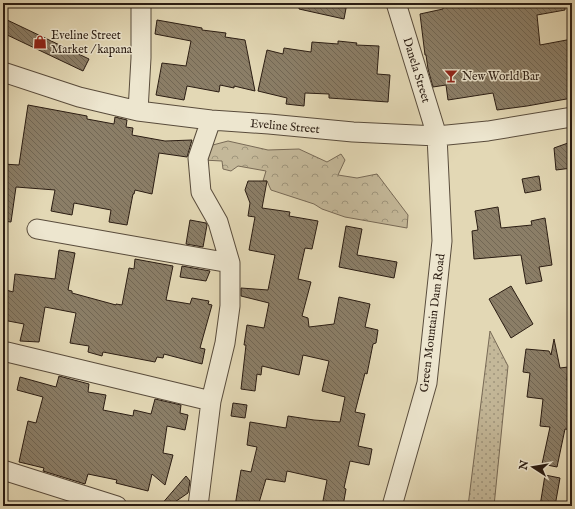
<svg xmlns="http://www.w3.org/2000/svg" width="575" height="509" font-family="'IM FELL English',serif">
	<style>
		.grass { fill: url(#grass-dots); stroke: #786a56 }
		.forest { fill: url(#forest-crowns); stroke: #786a56 }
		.building { fill: url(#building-back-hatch); stroke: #2b1d13 }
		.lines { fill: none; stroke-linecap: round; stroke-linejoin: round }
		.minor-casing { stroke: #594c3c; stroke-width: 21 }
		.minor { stroke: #ede6cf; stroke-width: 19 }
		.labels { text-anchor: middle; stroke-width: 3; stroke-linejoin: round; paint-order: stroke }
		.poi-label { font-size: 12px; fill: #2b1d13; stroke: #ede6cf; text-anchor: start }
		.street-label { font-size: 12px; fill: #2b1d13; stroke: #ede6cf }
	</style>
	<defs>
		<pattern id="grass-dots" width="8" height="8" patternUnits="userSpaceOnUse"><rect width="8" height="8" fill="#c4b899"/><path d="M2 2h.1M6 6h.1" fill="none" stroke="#9f957c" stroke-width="1.8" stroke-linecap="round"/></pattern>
		<pattern id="forest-crowns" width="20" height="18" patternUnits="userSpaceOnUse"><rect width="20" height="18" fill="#c4b899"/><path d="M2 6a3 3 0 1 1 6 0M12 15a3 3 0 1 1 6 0" fill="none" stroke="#9f957c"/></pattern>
		<pattern id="building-back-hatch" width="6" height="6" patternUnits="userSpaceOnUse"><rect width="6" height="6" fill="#8b7e67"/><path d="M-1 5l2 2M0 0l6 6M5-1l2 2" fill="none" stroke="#726754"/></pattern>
	</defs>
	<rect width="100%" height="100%" fill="#e3d8b5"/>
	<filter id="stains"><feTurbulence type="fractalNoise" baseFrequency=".005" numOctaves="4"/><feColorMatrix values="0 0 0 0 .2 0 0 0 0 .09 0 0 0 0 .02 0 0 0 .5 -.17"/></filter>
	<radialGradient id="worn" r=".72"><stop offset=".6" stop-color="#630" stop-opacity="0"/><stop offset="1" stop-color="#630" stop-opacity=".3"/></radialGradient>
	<!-- grass -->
	<path class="grass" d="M490,331L508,366L494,506H468Z"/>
	<!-- forest -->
	<path class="forest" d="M228,141L268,150L299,149L327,162L341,154L345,160L338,175L357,178L377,174L408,215L407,228L345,217L322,209L314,204L271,190L267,181H263L266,171L238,166L231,171L223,169L222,161L203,160L209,146Z"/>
	<!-- building -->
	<path class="building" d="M299,3H347L344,19L299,9Z
		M443,3H565V10L537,15L540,45L572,39V98L527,106L497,110L493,93L448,100L446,85L433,87L428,69L426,55H425L420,14L443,9Z
		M3,18L89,59L83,71L3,33Z
		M157,20L202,28V30L226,33L225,37L245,40L255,91L234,86V88L220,85L219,92L187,86L184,100L156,95L162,63L186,66L191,41L155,34Z
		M338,41L357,43L356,45L379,46L377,74L390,75L388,102L329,98V94L305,93L304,106L286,104L287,98L258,91L267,50L283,54L284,48L311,52L312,42L338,44Z
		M28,105L87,116V119L114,124L115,117L127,120L126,127L133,128L132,135L165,141L192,140L187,157L159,153L152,194L135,190L134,194H133L127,225L109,222L111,210L74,203L72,215L51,211L55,190L16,187L11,222L3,221V164L19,165Z
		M568,143L572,168L556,170L554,148Z
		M539,176L541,190L525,193L522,179Z
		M248,181H267L262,208L290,212L289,216L318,221L312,249L305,248L298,279L311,282L302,316L308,318L309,327L334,324L339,297L370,304L365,327L378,330L376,343L373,344L367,374L365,373L355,412L365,414L358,446L372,449L369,465L350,461L344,488L346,489L343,506H322L327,480L287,471L285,482L266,479L258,506H235L241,470L251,472L257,447L247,445L250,422L286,428L288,416L314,420L340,422L345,397L322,391L329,361L303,355L299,375L262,366L261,375L257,374L255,391L241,389L246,345H244L247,325L264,328L269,303L241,296V288L268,290L275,255L249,250L255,217L248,216L250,203L245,190Z
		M498,207L501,228L532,225L531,221L545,218L552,265L539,267L542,281L526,284L521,255L474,259L472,231L478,230L475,211Z
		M190,220L206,223L207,225L203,247L186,244Z
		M346,226L362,229L357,255L397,262L394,278L339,267Z
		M59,250L75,253L68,290L72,291V293L116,305V304L122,305L129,268L134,269L135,259L173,266L166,300L190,304L192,298L209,301L208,304L212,305L200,348L205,349L202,364L164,354L163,358L157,357L155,362L103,352L102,356L88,352L89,346L70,343L76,313L45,307L39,342L20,341L24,324L3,320V289L13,292L15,274L55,279Z
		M182,266L210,271L206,281L180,277Z
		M511,286L533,324L511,338L489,299Z
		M554,339L560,368L568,367L567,380H572L569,405H572V430L565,429L557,467L542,464L550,427L540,426L543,399L527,397L530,373L523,372L526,349L549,351L551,355Z
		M59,376L89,384L88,392L106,395L103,410L133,416L134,410L151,414L155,399L181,405L180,413L188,415L185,430L167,426L163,453L173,455L165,485L152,474L148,491L116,483L117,480L88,474L85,484L43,471L44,468L19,462L28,421L36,423L43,397L17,390L20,377L56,387Z
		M233,403L247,405L245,418L231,416Z
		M545,475L560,478L555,506H540Z
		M186,476L190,481L188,493L169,506H160Z"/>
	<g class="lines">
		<!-- minor casing -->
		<g class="minor-casing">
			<path id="minor" d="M3,72L79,97L138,111L211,120L269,124L353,132L437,136L488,131L572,117
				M138,111L141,58V3
				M37,229L230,263
				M7,352L211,401
				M3,470L117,506
				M198,506L211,401L225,343L230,306V263L218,222L201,192L198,158L211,120
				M392,506L427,383L442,241L437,136L396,3"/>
		</g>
		<!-- minor -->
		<use href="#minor" class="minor"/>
	</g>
	<!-- icons -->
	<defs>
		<g id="shop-bare" transform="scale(1.08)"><path d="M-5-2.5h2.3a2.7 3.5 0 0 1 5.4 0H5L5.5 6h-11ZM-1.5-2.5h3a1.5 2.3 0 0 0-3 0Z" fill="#8f2418" stroke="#ede6cf" stroke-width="2.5" paint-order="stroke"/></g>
		<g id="bar-bare" transform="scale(1.08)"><path d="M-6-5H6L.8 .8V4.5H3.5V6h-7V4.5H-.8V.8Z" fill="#8f2418" stroke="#ede6cf" stroke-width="2.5" paint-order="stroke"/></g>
	</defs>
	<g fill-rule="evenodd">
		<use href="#shop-bare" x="40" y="42"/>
		<use href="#bar-bare" x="451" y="76"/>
	</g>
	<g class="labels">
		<!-- poi labels -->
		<g class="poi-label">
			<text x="51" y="39">Eveline Street<tspan x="51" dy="14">Market / kapana</tspan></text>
			<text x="462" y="80">New World Bar</text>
		</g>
		<!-- street labels -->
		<g class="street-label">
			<text transform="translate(417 70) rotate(73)" y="4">Danela Street</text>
			<text transform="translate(285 126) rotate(5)" y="4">Eveline Street</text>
			<text transform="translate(432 323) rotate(-83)" y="4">Green Mountain Dam Road</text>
		</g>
	</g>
	<!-- margin -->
	<rect width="575" height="509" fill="none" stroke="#e3d8b5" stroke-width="16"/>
	<rect x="4" y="4" width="567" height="501" fill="none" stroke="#2b1d13" stroke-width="2"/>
	<rect x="8" y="8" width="559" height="493" fill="none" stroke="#2b1d13"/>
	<!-- north arrow -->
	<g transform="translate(533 467) rotate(282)" stroke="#ede6cf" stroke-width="3" paint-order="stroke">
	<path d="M0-3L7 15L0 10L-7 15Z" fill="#2b1d13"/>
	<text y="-6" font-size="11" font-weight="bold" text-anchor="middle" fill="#2b1d13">N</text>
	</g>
	<rect width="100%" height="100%" filter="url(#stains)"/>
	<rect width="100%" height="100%" fill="url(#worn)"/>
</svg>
